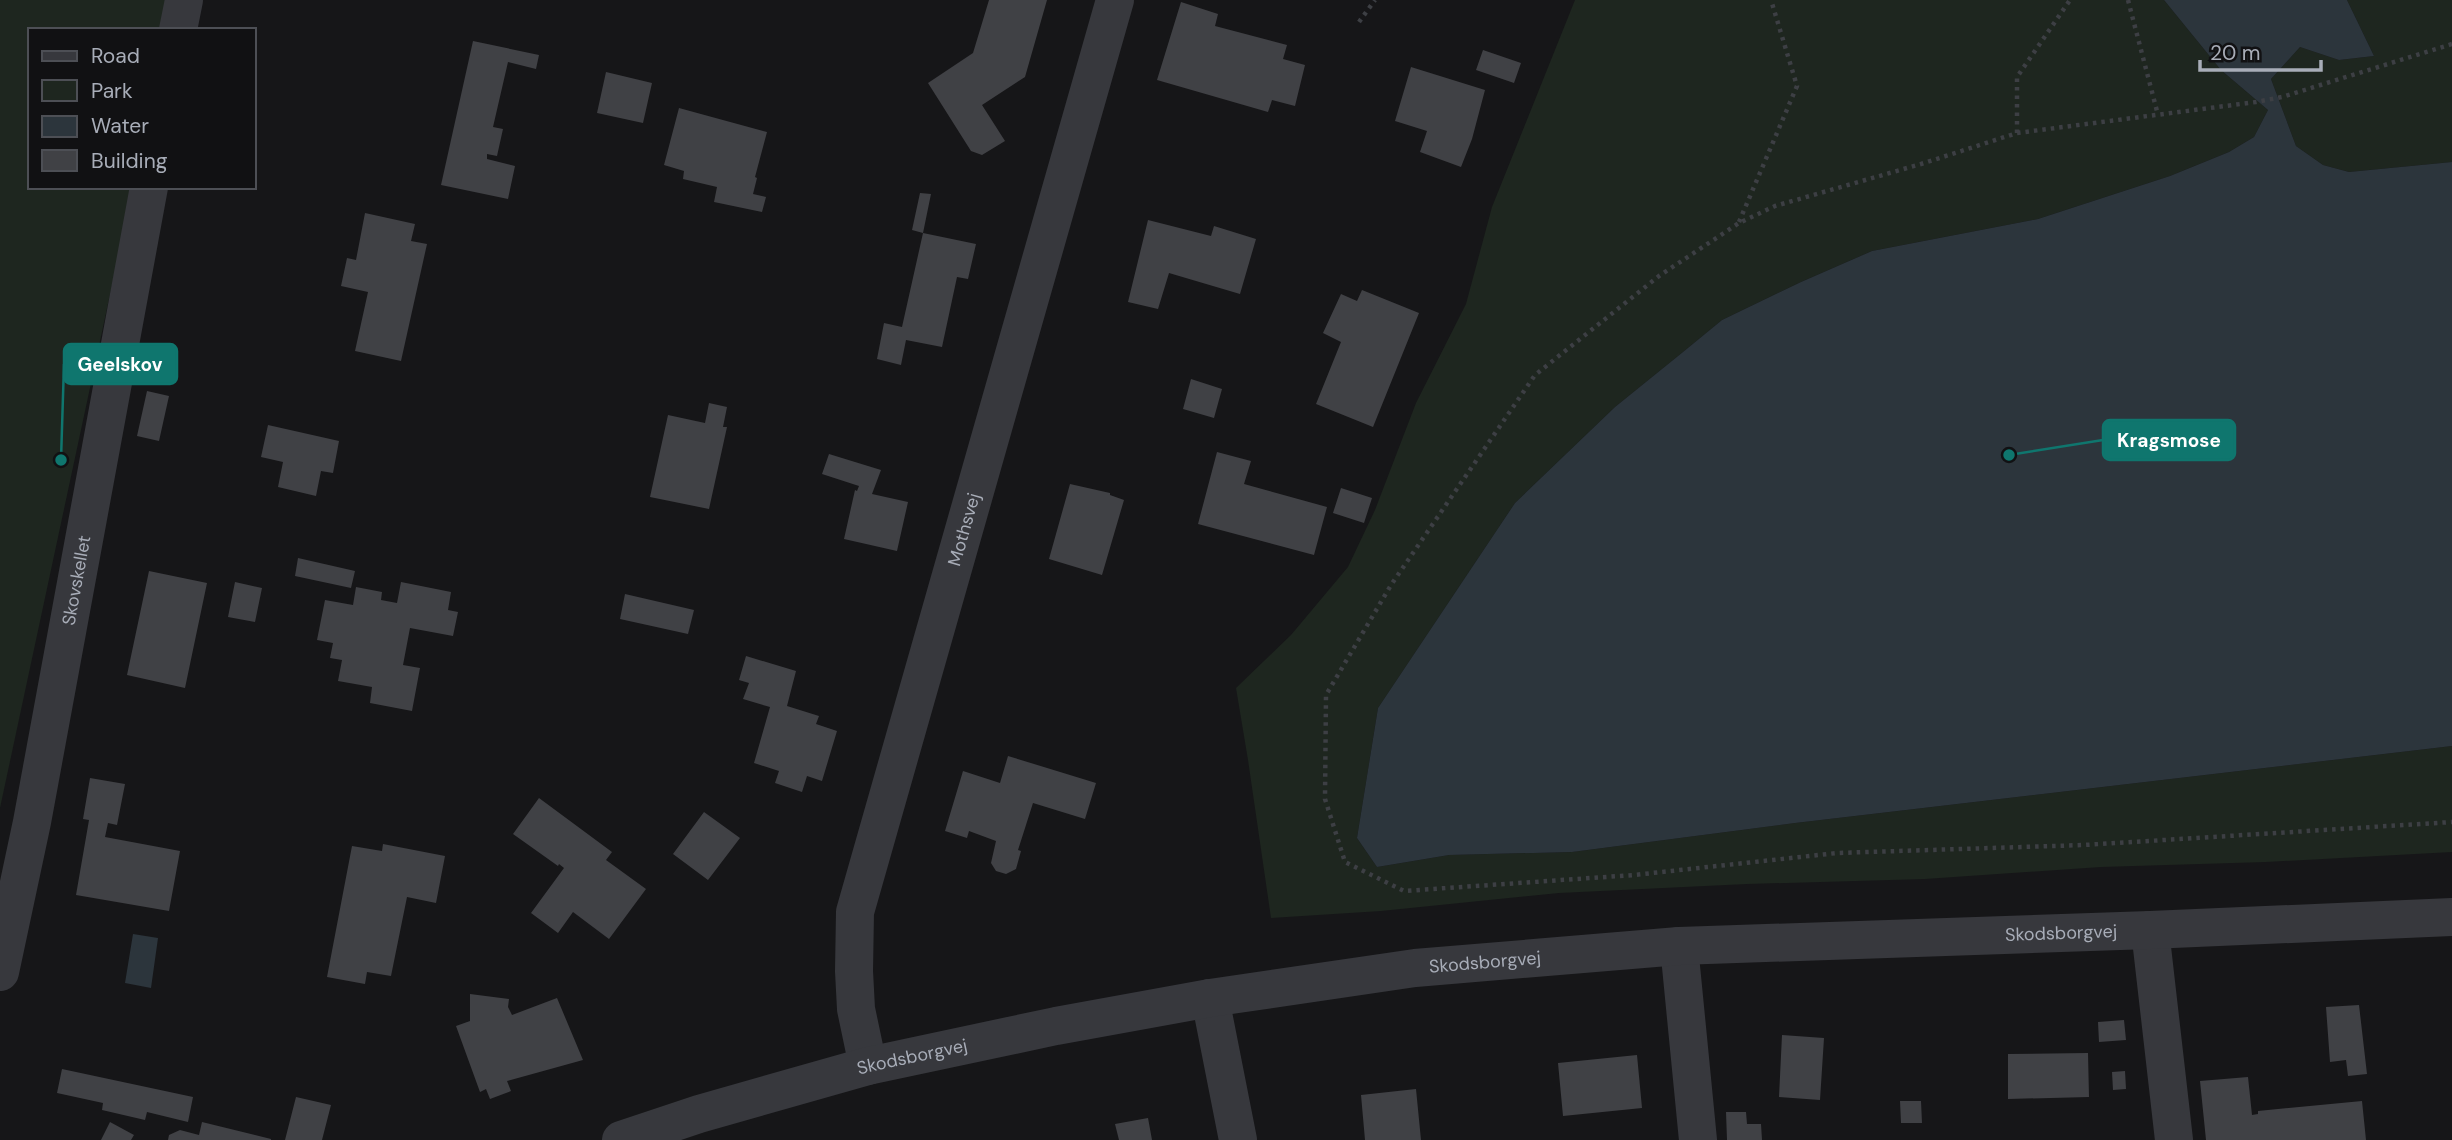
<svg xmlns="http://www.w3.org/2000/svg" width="2452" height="1140" font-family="'DM Sans',sans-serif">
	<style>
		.green { fill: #1e261f }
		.water { fill: #2c353c }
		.building { fill: #404145 }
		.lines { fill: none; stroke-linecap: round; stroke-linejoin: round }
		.path { stroke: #3d3f44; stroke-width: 4.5; stroke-dasharray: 3.5 5; stroke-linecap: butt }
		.minor { stroke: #37383d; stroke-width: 38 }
		.labels { text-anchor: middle; stroke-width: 7; stroke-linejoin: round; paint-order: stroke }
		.street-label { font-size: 18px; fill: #a8adb8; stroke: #111113 }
		.leader { fill: none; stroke: #0f766e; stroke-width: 2.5 }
		.callout-dot { fill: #0f766e; stroke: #111113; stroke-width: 2.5 }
		.callout { fill: #0f766e; stroke: #0f766e; stroke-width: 2.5 }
		.callout-label { font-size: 19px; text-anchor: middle; font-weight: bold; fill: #fff }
	</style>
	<rect width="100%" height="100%" fill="#161618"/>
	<!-- green -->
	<path class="green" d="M0,0H173L167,30H30V187H133L0,808Z
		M1575,0H2164L2221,70L2268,110L2254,137L2229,152L2170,176L2038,219L1872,251L1801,282L1722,320L1683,352L1615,407L1515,503L1378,708L1357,838L1377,867L1449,855L1572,852L1795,823L2452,746V852L2266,862L2101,867L1925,879L1747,884L1559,893L1381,911L1271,918L1248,760L1236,688L1291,635L1348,567L1375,510L1416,403L1466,304L1492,207Z
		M2347,0H2452V162L2349,172L2323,165L2296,146L2271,79L2300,47L2339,60L2374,56Z"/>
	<!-- water -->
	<path class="water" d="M2164,0H2347L2374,56L2339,60L2300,47L2271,79L2296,146L2323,165L2349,172L2452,162V746L1795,823L1572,852L1449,855L1377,867L1357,838L1378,708L1515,503L1615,407L1683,352L1722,320L1801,282L1872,251L2038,219L2170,176L2229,152L2254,137L2268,110L2221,70Z
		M133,934L158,938L151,988L125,983Z"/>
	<!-- building -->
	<path class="building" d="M989,0H1047L1025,77L982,105L1005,141L982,155L971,151L928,83L973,53Z
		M1181,2L1218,14L1215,26L1287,45L1283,59L1305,65L1295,106L1272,100L1268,112L1157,80Z
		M473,41L539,55L536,69L508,62L493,127L503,129L497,156L487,154V159L515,166L508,199L441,185Z
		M1483,50L1521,63L1514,83L1476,70Z
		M1411,67L1485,90L1472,139L1461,167L1420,152L1427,131L1395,121Z
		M606,72L652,83L643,123L597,113Z
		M679,108L767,132L755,177L757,178L753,194L766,197L762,212L714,202L717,187L683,179L684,171L664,165Z
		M920,193L931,194L923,233L976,244L968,279L957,277L942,347L906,340L901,365L877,359L884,323L902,327L923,233L912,230Z
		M365,213L415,224L411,241L427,244L401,361L355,351L368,292L341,286L347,258L356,260Z
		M1148,220L1211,236L1214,226L1256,239L1240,294L1169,273L1158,309L1128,302Z
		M1362,290L1419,313L1373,427L1316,404L1341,342L1323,333L1341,294L1357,301Z
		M1191,379L1222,389L1214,418L1183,409Z
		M147,391L169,396L159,441L137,436Z
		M709,403L727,407L723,427H727L709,509L650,497L668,415L705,423Z
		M268,425L339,441L333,473L321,471L316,496L278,487L283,462L261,457Z
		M1217,452L1251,461L1244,484L1327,507L1314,555L1198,524Z
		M829,454L881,470L872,494L908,502L897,551L844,539L855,490L857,491L859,486L822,474Z
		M1070,484L1110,493V495L1124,500L1102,575L1049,559Z
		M1341,488L1372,498L1364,523L1333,513Z
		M298,558L355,571L351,588L295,576Z
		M149,571L207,583L185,688L127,675Z
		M235,582L262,588L255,622L228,617Z
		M401,582L451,592L448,610L458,612L453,636L410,628L403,665L420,668L412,711L370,703L372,687L338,681L342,660L330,658L333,643L317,640L325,600L353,605L356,587L382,592L381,600L397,603Z
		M625,594L694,610L688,634L620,619Z
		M746,656L796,671L787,706L819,716L816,724L837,731L822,781L807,776L802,792L775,783L779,771L754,763L770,707L743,699L749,683L739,680Z
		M1008,756L1096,783L1085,819L1033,803L1018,850L1021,851L1016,869L1006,874L996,871L991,863L996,841L969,831L967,838L945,831L963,771L1000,783Z
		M90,778L125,784L117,825L108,823L105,837L180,851L169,911L76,895L89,820L83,819Z
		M539,798L612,852L606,860L646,889L609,939L573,912L558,933L531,913L564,868L559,864L558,866L513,834Z
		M704,812L740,838L708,880L673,854Z
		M383,844L445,856L436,903L407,897L391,976L367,972L365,984L327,977L352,846L382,851Z
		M470,994L509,999L508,1007L512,1015L557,998L583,1060L507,1081L511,1091L490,1099L486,1089L480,1092L456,1026L470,1021Z
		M2359,1005L2367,1074L2348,1076L2346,1060L2330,1062L2326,1007Z
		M2124,1020L2126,1040L2099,1042L2098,1022Z
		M1782,1035L1824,1038L1820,1100L1779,1097Z
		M2088,1053L2089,1097L2008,1099V1054Z
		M1637,1055L1642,1108L1563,1116L1558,1063Z
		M62,1069L193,1097L188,1122L147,1112L145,1120L102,1110L103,1103L57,1093Z
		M2125,1071L2126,1089L2113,1090L2112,1072Z
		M2248,1077L2252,1115L2258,1114V1111L2362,1101L2366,1140H2206L2200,1081Z
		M1416,1089L1421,1140H1365L1361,1095Z
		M296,1097L331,1105L322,1140H285Z
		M1900,1101H1921L1922,1123H1901Z
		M1726,1112H1746L1747,1124H1761L1762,1140H1727Z
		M1148,1118L1152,1140H1119L1115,1124Z
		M110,1122L134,1135L131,1140H101Z
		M202,1122L271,1139V1140H168L169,1135L180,1130L199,1135Z"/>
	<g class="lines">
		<!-- path -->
		<path class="path" d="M2128,0L2158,115
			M1359,22L1375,0
			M2452,44L2282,97L2256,102L2017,133L1921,164L1775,206L1739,223L1659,276L1535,375L1391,585L1326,695L1325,799L1345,862L1404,891L1634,875L1837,853L2084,845L2452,822
			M2017,133V77L2070,0
			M1739,222L1797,86L1771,0"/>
		<!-- minor -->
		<g class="minor">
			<path d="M178,30L184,0"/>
			<path d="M2150,930L2174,1140"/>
			<path d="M1679,946L1698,1140"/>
			<path id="s1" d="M0,972L32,822L149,187"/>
			<path d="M1210,998L1238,1140"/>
			<path id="s2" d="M868,1066L856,1009L854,971L855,912L1115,0"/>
			<path id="s3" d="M621,1140L699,1114L868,1066L1056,1026L1210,998L1415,968L1679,946L2150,930L2452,917"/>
		</g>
	</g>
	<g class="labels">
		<!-- street labels -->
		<g class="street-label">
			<text dy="6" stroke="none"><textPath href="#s2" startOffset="553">Mothsvej</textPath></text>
			<text dy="6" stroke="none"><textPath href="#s1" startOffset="399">Skovskellet</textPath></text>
			<text dy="6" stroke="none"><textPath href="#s3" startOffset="1461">Skodsborgvej</textPath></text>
			<text dy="6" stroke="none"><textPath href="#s3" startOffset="884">Skodsborgvej</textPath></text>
			<text dy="6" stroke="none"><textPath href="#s3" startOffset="303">Skodsborgvej</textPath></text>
		</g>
	</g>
	<!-- callouts -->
	<path class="leader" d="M61 460L64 364M2009 455L2103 440"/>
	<g class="callout-dot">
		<circle cx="61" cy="460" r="7"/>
		<circle cx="2009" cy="455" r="7"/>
	</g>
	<g class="callout">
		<rect x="64" y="344" width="113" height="40" rx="7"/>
		<rect x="2103" y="420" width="132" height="40" rx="7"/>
	</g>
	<g class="callout-label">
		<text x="120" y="371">Geelskov</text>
		<text x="2169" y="447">Kragsmose</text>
	</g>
	<!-- legend -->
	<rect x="28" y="28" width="228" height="161" fill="#111113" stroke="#4d4f55" stroke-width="2"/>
	<rect x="42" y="51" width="35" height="10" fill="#37383d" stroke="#4d4f55" stroke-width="2"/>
	<text x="91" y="63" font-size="21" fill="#a8adb8">Road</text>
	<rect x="42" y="80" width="35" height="21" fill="#1e261f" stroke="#4d4f55" stroke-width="2"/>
	<text x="91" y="98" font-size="21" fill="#a8adb8">Park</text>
	<rect x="42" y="116" width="35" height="21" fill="#2c353c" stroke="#4d4f55" stroke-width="2"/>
	<text x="91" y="133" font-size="21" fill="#a8adb8">Water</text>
	<rect x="42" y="150" width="35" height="21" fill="#404145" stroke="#4d4f55" stroke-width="2"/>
	<text x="91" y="168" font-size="21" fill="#a8adb8">Building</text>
	<!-- scale -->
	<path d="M2200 60v10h121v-10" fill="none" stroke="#a8adb8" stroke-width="3.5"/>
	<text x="2210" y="60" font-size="21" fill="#a8adb8" stroke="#111113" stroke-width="5" paint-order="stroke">20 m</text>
</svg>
